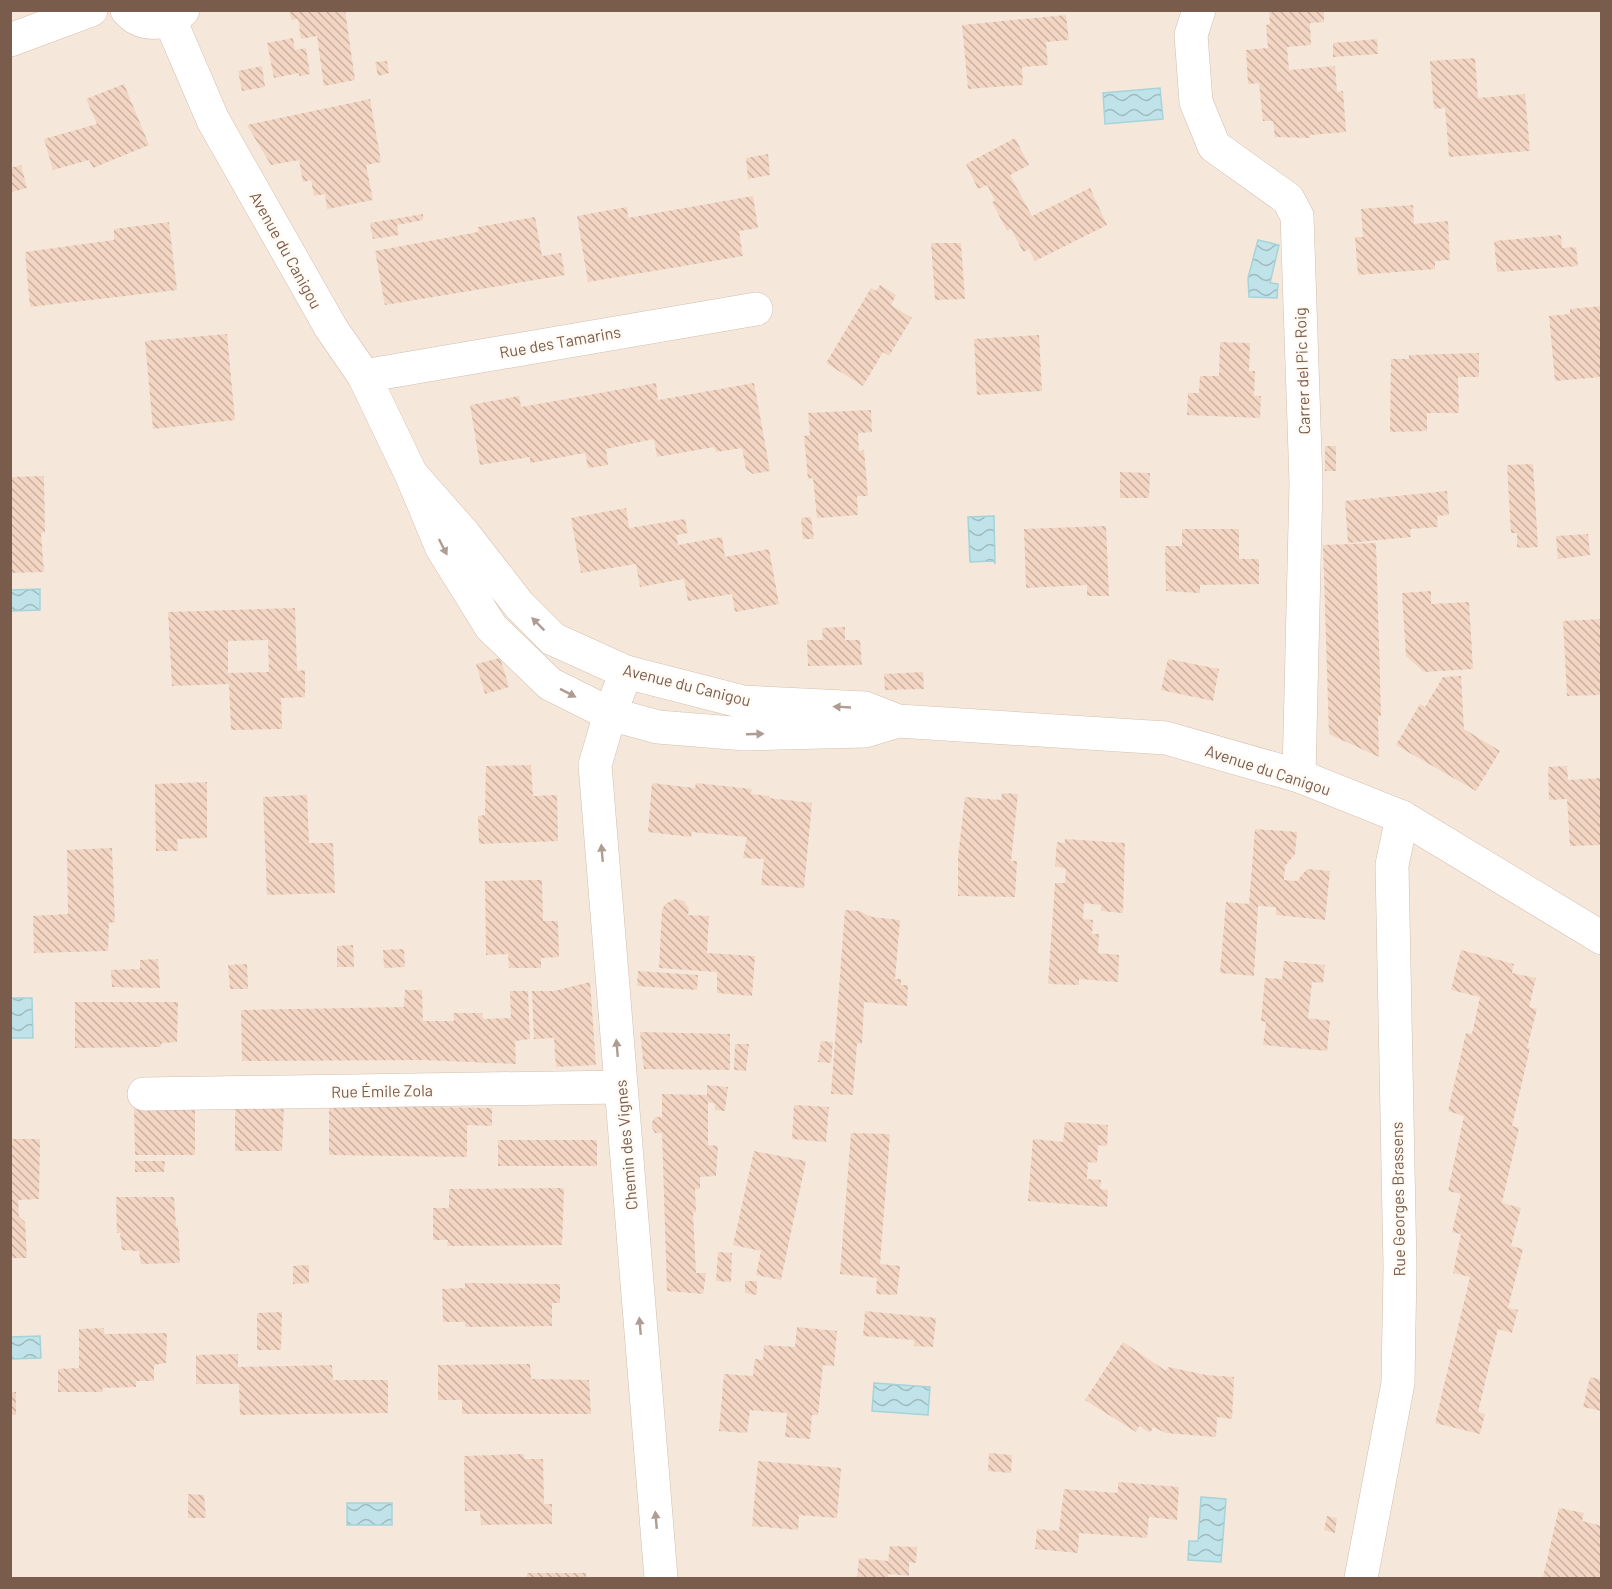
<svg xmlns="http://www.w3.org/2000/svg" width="1612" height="1589" font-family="Barlow,sans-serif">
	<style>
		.residential { fill: #f5e8da }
		.water { fill: url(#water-waves); stroke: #a5d3da; stroke-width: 1.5 }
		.building { fill: url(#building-back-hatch); fill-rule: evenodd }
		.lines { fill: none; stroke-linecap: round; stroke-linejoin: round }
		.street-casing { stroke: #d1beb0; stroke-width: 34 }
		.secondary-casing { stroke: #d6c0b0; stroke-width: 34 }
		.street { stroke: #fff; stroke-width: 33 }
		.secondary { stroke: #fff; stroke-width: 33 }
		.oneway { fill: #af9d94 }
		.labels { text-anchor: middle; stroke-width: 4.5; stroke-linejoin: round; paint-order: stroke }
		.street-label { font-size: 16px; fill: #7a5c4d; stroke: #fffaf3 }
	</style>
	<defs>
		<pattern id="water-waves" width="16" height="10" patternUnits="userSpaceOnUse" patternTransform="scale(1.5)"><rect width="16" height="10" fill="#bfe3e8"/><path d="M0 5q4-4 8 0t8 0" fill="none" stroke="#a0bbbe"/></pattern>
		<pattern id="building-back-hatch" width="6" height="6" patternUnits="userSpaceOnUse" patternTransform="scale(1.5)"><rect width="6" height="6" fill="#f3d5c3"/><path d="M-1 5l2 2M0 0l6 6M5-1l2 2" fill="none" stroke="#cab0a1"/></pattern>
	</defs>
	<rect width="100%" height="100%" fill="#fdf6ec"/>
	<!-- residential -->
	<path class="residential" d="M11,11H1601V1578H11Z"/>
	<!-- water -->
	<path class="water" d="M1160,88L1163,119L1105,124L1103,93Z
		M1258,240L1279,245L1270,283L1278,284L1277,298L1249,297L1248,278Z
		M994,516L995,564L994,561L970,562L968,517Z
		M40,589V610L11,611V590Z
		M11,998H32L33,1038H11Z
		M40,1336L41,1358L11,1359V1337Z
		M874,1383L930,1387L928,1415L872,1411Z
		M1201,1497L1226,1499L1221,1562L1188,1560L1189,1541H1198Z
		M347,1503H392V1525H347Z"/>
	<!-- building -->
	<path class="building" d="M289,10H345L355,80L324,86L317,36L301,39L298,19L291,20Z
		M1269,10H1324V22L1310,23L1311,45L1287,47L1289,70L1335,66L1337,92L1343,91L1346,132L1310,135V138L1275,137L1273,121H1263L1259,83L1248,84L1246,50L1268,48L1266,25L1270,24Z
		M1066,15L1069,40L1046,42L1048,65L1022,67L1023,85L968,89L962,25Z
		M293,38L295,50L306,48L310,74L299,76V73L274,78L267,43Z
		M1377,39L1378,54L1333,57V43Z
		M1475,58L1478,98L1525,94L1530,151L1449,157L1445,108L1434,109L1430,61Z
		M387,61L389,73L378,76L375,62Z
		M262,66L265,87L242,91L238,71Z
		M124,84L149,145L93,168L89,160L53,170L44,139L97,124L86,99Z
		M370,99L381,162L366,165L373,200L327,209L325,194L314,196L311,180L303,182L299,160L271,165L247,125Z
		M1015,138L1029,165L1010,175L1032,216L1090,188L1107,225L1035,261L1029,249L1023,252L1011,229L1007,231L992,202L995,201L987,185L978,189L966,164Z
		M768,154L770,175L748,179L746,158Z
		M21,165L27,188L12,192L10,168Z
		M753,196L758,228L739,231L743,256L588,282L577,216L627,207L628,218Z
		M1413,205L1414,224L1448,221L1450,260L1435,261V269L1358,275L1355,237H1363L1361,209Z
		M423,214V220L397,225L399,235L373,239L370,223Z
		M535,217L542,256L561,253L565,275L385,305L375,251L478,232V227Z
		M169,222L177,290L30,307L25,252L114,240V229Z
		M1561,235L1562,248L1576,247L1578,266L1497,272L1494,241Z
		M931,243H961L965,299L935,300Z
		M880,285L896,295L891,305L912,318L889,356L883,352L863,386L826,363L871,288L876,291Z
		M1602,306V377L1555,381L1549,316L1570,314V309Z
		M227,334L235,420L153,429L145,341Z
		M1039,335L1042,391L977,395L974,339Z
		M1220,342L1250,343L1249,371H1255L1254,396H1261L1260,418L1187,415L1188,393H1199L1200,376H1219Z
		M1479,353V377H1458L1459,413H1427V431L1390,432L1391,359H1409V355Z
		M656,383L658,400L754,383L770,471L753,474L746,469L742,448L716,452L714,447L657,457L654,439L606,449L608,465L588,468L585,453L530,463V457L480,465L470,405L519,396L521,407Z
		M871,410L872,432L858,433L859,451L864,450L868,496H857L858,515L817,518L813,478L808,479L804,436L810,435L808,413Z
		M1325,446H1336V471H1325Z
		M1533,464L1538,547L1523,548L1517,547V533H1511L1507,465Z
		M1120,472L1150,473L1149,498H1120Z
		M44,476L45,532L41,533L44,572L10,573V477Z
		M1447,491L1449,515L1437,516L1438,527L1410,529L1411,537L1348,543L1345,501Z
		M626,508L629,528L685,519L688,533L676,535L678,545L722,537L725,557L769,549L779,604L735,612L732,594L688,601L684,579L640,587L636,564L581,573L571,518Z
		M811,517L814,539H803L801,518Z
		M1106,526L1109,596H1087V585L1026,588L1024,529Z
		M1182,529H1239V559H1259V584L1200,585V593L1166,591L1165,546H1182Z
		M1588,534L1590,555L1558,559L1556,536Z
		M1376,543L1381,716H1378L1379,757L1329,734L1323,545Z
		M1431,591V604L1469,602L1473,669L1424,672L1406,656L1402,593Z
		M295,608L297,671L305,670V697L281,698L282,729L231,730L229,684L172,686L168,612ZM268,640L269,672L228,673V641Z
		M1602,619V695L1567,696L1563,621Z
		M845,627V640H860L862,665L808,666L807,640H823L822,628Z
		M500,658L509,687L485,694L476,664Z
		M1168,659L1219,669L1213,701L1161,690Z
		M923,672L924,689L885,690L884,674Z
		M1461,676L1464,729L1500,751L1476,791L1396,745L1420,704L1425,707L1443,677Z
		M531,765L533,796L557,795L558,841L479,844L478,816L485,815L486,766Z
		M1567,766L1568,780L1602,778V845L1570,846L1567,799L1549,800L1548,767Z
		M207,782V838L177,839L178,851H156L155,784Z
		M652,783L695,788L696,783L752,789L751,794L769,796V798L812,803L804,888L761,885L764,859L743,858L747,837L692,832L691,837L648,832Z
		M1002,793L1018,794L1011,861H1017L1015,897L958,896V857L965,797L1001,800Z
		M307,795L309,843H333L335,893L267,895L263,797Z
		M1255,829L1297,832L1295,854L1285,866L1284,880L1297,881L1307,869L1330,871L1325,920L1276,915V907L1258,906L1254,976L1220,973L1226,902L1249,904Z
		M1065,839L1125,843L1123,913L1101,911V905L1084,903L1083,919L1093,920L1092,934H1099L1098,953L1119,955L1118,982L1079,979V985L1048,984L1055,883H1065L1066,869L1055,866L1057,842L1065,843Z
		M112,848L115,922L109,923L108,951L34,953L33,916L68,914L67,850Z
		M542,880L543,921H558L559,957L541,958V968H509L508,954L486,955L485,881Z
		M675,899L684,901L689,909L688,915L709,916L707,953L755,956L752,996L717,993V972L659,968L662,910L665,904Z
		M845,910L859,911L872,917L900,920L895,979H901V985H908L907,1006L864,1002L862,1044L857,1043L853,1095L831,1094Z
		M353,945L354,967H337V946Z
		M404,949L405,967L384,968L383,950Z
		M1461,950L1514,964L1512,973L1536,978L1529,1007L1537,1009L1527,1048H1530L1512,1126L1519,1128L1502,1203L1521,1208L1511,1246L1523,1249L1508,1308L1518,1310L1512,1333L1498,1329L1478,1412L1485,1414L1480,1434L1435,1423L1470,1277L1453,1273L1461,1234L1452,1232L1461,1194L1448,1191L1464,1116L1448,1111L1466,1033L1472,1034L1480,997L1451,990Z
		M158,959L160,988L112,987L111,970L140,969V960Z
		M1284,961L1325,965L1323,983L1312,982L1308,1018L1330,1021L1327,1051L1263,1045L1266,1022L1261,1021L1265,978L1282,979Z
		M247,964L248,989H230L228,965Z
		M638,971L698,975L697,990L637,986Z
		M590,982L596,1065L556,1067L554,1038L534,1039L532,991H554Z
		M405,990H422L423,1021H454L453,1013H482L483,1019L511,1018L510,991H528L530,1039L515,1041L516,1064L424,1060L242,1061L241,1010L404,1007Z
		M75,1002H178L177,1042L162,1043L160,1047L75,1048Z
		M640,1032L730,1034V1070L644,1069Z
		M821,1041L833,1042L831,1063L818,1062Z
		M735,1044H749L746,1071L734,1070Z
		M707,1085L728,1087L725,1111L715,1110V1104L708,1102V1145L718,1146L716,1176L700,1177V1189H695L696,1212H693L696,1273H706L703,1294L667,1291L662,1133H655L652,1128V1122L655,1117H662V1094L707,1095Z
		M794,1105L829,1107L826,1142L792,1139Z
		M134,1106H195V1155H135Z
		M235,1106H284L282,1151H235Z
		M329,1106L492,1108V1126L467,1125V1157L329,1155Z
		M1065,1122L1108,1125L1107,1146L1098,1145L1097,1163L1088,1162L1087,1179L1101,1180L1100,1189L1108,1190L1107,1207L1028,1201L1033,1139L1063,1142Z
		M851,1133L890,1134L880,1264L900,1266L897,1295L876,1294L877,1278L840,1274Z
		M10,1139H40L39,1199L18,1200L19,1217L25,1222L27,1258H10Z
		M498,1140H597V1166H498Z
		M754,1151L806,1161L781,1280L756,1275L761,1251L733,1245Z
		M135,1161H165L164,1172H135Z
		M564,1188L562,1245L447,1246L448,1240H433V1208H449V1189Z
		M116,1197H174L176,1227L178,1226L180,1263L141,1264L139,1251L122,1250L120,1233H117Z
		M718,1252L732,1253L731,1282L716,1281Z
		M309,1265V1283L293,1284V1266Z
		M745,1281H757V1295L745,1293Z
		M465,1283L560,1284V1303H552V1326L465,1327V1322H443L442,1289L465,1288Z
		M865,1311L936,1318L933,1347L914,1346V1340L863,1336Z
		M282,1312L281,1350H257V1313Z
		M797,1327L837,1331L834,1366L823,1365L818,1415H812L810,1439L785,1437L787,1413L750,1410L747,1433L719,1431L724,1374L753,1376L755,1359L763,1360L764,1345L795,1347Z
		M104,1328V1334L167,1333L166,1363L154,1365V1381H136V1387L102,1388L103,1392H58V1369L79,1368V1329Z
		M1123,1342L1166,1371L1168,1367L1206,1375L1234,1377L1232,1419L1217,1417L1216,1437L1166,1433L1153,1427L1150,1433L1139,1426L1136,1432L1085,1400Z
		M238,1354V1367L332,1365L333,1380H388V1413L240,1415L239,1384H196V1355Z
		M530,1364L531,1379L589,1380L591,1414H462V1400H438V1365Z
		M1590,1377L1602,1380V1411L1583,1407Z
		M10,1392H16V1415H10Z
		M989,1453L1012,1455L1011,1473L988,1471Z
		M524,1454V1459H543L544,1504H552V1524L481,1525L480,1511H465L464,1456Z
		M758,1461L841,1468L837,1518L799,1515L798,1530L752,1526Z
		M1118,1482L1179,1487L1177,1520L1149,1517L1147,1538L1079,1533L1078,1553L1035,1549L1037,1529L1059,1531L1064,1489L1118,1493Z
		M188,1494L204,1495L206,1518H188Z
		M1559,1508L1584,1513L1582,1521L1602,1526V1578L1543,1577Z
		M1327,1516L1337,1518L1335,1533L1324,1530Z
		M890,1546L917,1547L916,1563L909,1562V1576L888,1574V1578H857L859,1558L888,1561Z
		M527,1573H586V1578H527Z"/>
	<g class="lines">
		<!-- street casing -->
		<g class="street-casing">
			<path id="street" d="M1199,10L1191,35L1196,102L1214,146L1288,199L1297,216L1306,483L1299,776
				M364,376L756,309
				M626,672L610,714L595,765L661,1578
				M144,1094L620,1087
				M1361,1578L1398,1383L1400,1267L1392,865L1402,817"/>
		</g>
		<!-- secondary casing -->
		<g class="secondary-casing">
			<path id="secondary" d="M127,10C142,28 168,25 183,10
				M170,20L213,120L331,328L364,376L411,474L442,548L491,627L550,684L610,714L658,727L745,734L865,731L898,721
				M10,40L91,10
				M411,474L464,534L519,605L553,639L626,672L743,702L865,708L898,721L1166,738L1299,776L1402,817L1602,938"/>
		</g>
		<!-- street -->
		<use href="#street" class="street"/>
		<!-- secondary -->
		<use href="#secondary" class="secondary"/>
	</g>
	<!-- one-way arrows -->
	<defs><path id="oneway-solid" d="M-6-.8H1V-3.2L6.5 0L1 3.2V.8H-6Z" transform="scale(1.5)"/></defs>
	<g class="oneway">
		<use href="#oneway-solid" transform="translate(443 547) rotate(63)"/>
		<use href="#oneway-solid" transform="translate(538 624) rotate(-135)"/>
		<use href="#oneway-solid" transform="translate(568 693) rotate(27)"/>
		<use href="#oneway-solid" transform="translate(842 707) rotate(-177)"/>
		<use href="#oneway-solid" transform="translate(755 734) rotate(-2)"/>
		<use href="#oneway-solid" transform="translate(602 853) rotate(-95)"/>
		<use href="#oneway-solid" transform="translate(617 1048) rotate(-95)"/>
		<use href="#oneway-solid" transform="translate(640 1326) rotate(-95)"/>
		<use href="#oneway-solid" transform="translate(656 1520) rotate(-95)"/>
	</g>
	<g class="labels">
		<!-- street labels -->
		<g class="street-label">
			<text transform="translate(286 250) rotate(61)" y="6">Avenue du Canigou</text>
			<text transform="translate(560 342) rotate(-10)" y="6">Rue des Tamarins</text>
			<text transform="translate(1302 371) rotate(-92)" y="6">Carrer del Pic Roig</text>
			<text transform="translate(687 685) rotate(14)" y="6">Avenue du Canigou</text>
			<text transform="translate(1268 770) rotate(18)" y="6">Avenue du Canigou</text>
			<text transform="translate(382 1091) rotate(-1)" y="6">Rue Émile Zola</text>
			<text transform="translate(626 1145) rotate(-95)" y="6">Chemin des Vignes</text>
			<text transform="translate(1398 1199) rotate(-91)" y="6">Rue Georges Brassens</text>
		</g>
	</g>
	<!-- border -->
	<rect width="1612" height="1589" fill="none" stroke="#7a5c4d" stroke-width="24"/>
</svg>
